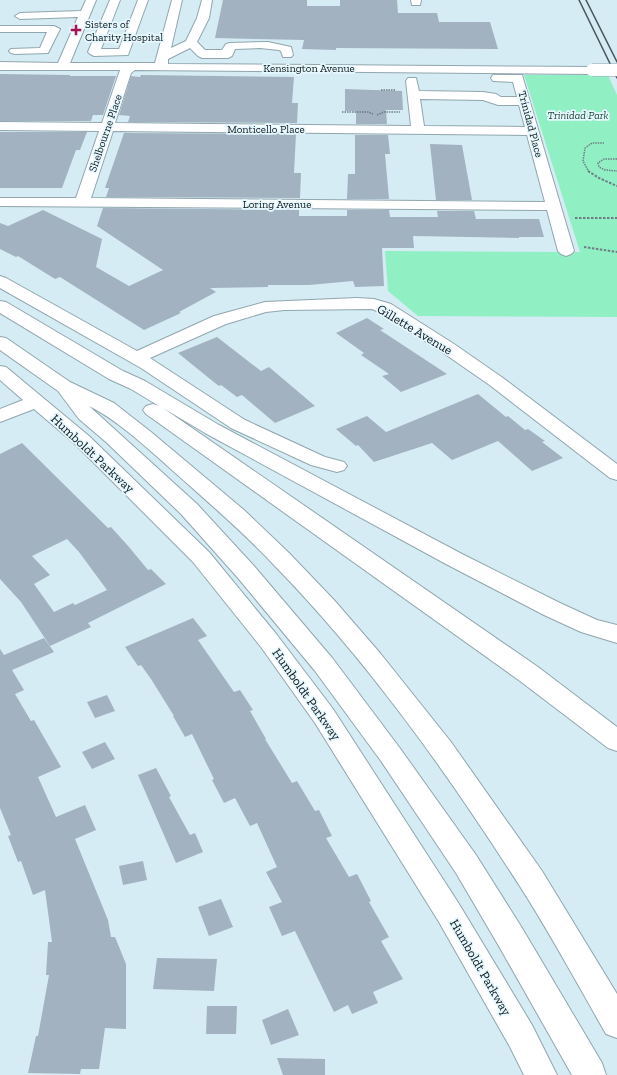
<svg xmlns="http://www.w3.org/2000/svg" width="617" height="1075" font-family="'Zilla Slab',serif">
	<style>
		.green { fill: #90f0c4 }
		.building { fill: #a3b2c0; fill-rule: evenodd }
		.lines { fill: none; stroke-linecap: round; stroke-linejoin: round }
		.minor-casing { stroke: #91a6ae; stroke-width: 2 }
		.highway-casing { stroke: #91a6ae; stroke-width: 2 }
		.path-far1 { stroke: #6e7d83; stroke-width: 1.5; stroke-dasharray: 1.5 1; stroke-linecap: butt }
		.path { stroke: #6e7d83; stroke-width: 2; stroke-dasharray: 2.5 1.5; stroke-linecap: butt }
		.minor { fill: #fff; fill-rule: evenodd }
		.highway { fill: #fff; fill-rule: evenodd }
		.rail { stroke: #485559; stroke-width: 1.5 }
		.minor-bridge-casing { stroke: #91a6ae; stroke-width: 13; stroke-linecap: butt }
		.minor-bridge { stroke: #fff; stroke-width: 12 }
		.poi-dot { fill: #a41251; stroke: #e6f8ff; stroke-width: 1.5 }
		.labels { text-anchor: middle; stroke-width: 3.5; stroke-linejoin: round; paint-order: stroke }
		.far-poi-label { font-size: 11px; fill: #0f171a; stroke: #e6f8ff; text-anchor: start }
		.far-street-label { font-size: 11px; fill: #0f171a; stroke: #e6f8ff }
		.far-park-label { font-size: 11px; font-style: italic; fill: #1d4735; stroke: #e6f8ff }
		.street-label { font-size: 13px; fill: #0f171a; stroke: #e6f8ff }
	</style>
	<rect width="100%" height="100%" fill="#d5ecf4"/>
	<!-- green -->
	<path class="green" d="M524,75H608L617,95V317L418,316L388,291L385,251L580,252Z"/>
	<!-- building -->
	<path class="building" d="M223,0H307V6H340V0H397L398,13H437L439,22H490L498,49L336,48V50L302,49L304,40L215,38Z
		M0,74L70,75V76H116L103,115H93L91,121H0Z
		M141,75L294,77L292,103H298L297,123L128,122L130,116L119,115L131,76L140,77Z
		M345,89L402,91L403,110H386L387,124H356V111H345Z
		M0,132H87L80,150H76L62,188H0Z
		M124,133L296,134L294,173H301L300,198L106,197L109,188H105Z
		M355,135H388L390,154H385L389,199H347L348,174H355Z
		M430,144L462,145L472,200H436Z
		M103,208L299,210V216H347V210H389L390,217H438L437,211H474L476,219H539L544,237H519V238L413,236L414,248H382L384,286L355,287L353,281L309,285H268V287L210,288L216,292L179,312L181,313L144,330L60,277L55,279L18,256L16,257L0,249V223L8,226L43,210L102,239L96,267L129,286L163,270L97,226Z
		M367,318L384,329L380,330L447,374L401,392L382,376L389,374L361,355L364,353L336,333Z
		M217,337L261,371L269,367L315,406L275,423L242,395L237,397L221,385L219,386L215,383L178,353Z
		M478,394L506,417L508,416L525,430L528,429L545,441L542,442L563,458L532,471L498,441L452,460L432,443L374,462L358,445L356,446L336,429L367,416L386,432Z
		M22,443L108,528L111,527L129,547L148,570L151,569L166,584L88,623L91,627L50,646L21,602L0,579V454ZM67,539L79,552L107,590L75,605L73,603L54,612L34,584L50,575L32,556Z
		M193,618L207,636L198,640L234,692L240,690L253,710L250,711L266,739H265L292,783L297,781L315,811L319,810L332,836L326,838L349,877L357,874L371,901L369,902L389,937L381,941L403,979L373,992L378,1003L352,1014L348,1005L334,1012L295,931L282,936L269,907L282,902L266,872L277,867L257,823L250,826L235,798L224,803L212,780L214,779L192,734L185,737L173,716H174L151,679L141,665L138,666L125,647Z
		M44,638L54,652L12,670L24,690L15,694L31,721L34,720L61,767L38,777L56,817L85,805L96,830L75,839L108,920L111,937H115L126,964V1029L105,1028L99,1069H81L80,1074L28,1073L36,1036H38L49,975H46L48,942H52L45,890L33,895L21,861L18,862L8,836L11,835L0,808V649L4,655Z
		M107,695L115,711L95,718L87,702Z
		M105,742L115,759L92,769L82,752Z
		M156,768L171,796L169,797L190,835L195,833L203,852L176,863L138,775Z
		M143,861L147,880L123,885L119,866Z
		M221,899L233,927L209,936L198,907Z
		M157,958L217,959L214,991L153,989Z
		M207,1006H237L236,1034H206Z
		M288,1009L299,1035L271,1045L262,1020Z
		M277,1058L325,1059V1075H283Z"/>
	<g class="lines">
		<!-- minor casing -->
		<g class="minor-casing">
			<path id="minor" d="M86,0H96L70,63H155L172,0H182L171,48L186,41L197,18L202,0H212L209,18L197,42L205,50H222L226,44L230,43L268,42L291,47L293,55L291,57H283L281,51L279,50L260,48L235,49L232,56L228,58H202L198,56L190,48L168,59V64L596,67L598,70L596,73L592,74L135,70L131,73L115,123L411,126L406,81L408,78H416L419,91L483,92L496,94L501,97H517L513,82L493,81L491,78L493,75H522L574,251L571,254L566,256L561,254L558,251L547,210L0,206V198H76L99,131L0,130V122L102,123L120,70H0V62L58,63L78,17L20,19L15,16L20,13L81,11ZM420,99L483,100L498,105H519L525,127L424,126ZM113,131L527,135L545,202L91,198Z
				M110,0H120L101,49H119L138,0H148L128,55L94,56L90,54L88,52Z
				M411,0H421L420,5H412Z
				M0,26H54L60,29L48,53L15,54L11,53L9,51L11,49L40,48L47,32H0Z
				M0,276L6,278L137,351L214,316L265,302L357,298L374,299L391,304L454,344L503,378L617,464V480L610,478L491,386L442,352L379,312L372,309L284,310L266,312L226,324L150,358L245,420L325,457L344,462L347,466L344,470L337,472L311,465L231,428L141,368L0,288Z
				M0,366L6,367L89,436L209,552L277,635L333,709L459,904L532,1025L557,1075H524L510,1047L439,922L315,723L261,647L193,562L75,444L34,409L0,422V409L23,400L0,380Z"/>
		</g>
		<!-- highway casing -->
		<g class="highway-casing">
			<path id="highway" d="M0,301L6,302L123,371L145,381L219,425L462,554L560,603L597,620L617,625V643L581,632L544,615L446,564L205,433L163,408L538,667L617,727V751L608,748L520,681L146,414L143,410L146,406L153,404L159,406L131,389L109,379L0,313Z
				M0,337L6,338L70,382L114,403L151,432L244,510L289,553L334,600L380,653L451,742L542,871L617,994V1038L606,1034C578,985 551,935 521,888C448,774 368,661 273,564C247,536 218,511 189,485C160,460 122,422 89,406L197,504L254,566L333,659L399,747L476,855L522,928L602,1063L606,1075H572L500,948L456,873L381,761L315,671L238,578L181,514L106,442L79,419L58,391L0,350Z"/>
		</g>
		<!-- path-far1 -->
		<path class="path-far1" d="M381,90H396
			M342,112H368L373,114
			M377,115L384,112H400
			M617,159H604L598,163L599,167L605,170L617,171
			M589,172L583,161L585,148L592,143H604"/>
		<!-- path -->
		<path class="path" d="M588,171L599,178L617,186
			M575,218H617
			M584,247L617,252"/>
		<!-- minor -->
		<use href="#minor" class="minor"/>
		<!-- highway -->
		<use href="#highway" class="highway"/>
		<!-- rail -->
		<path class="rail" d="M579,0L617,78
			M586,0L617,62"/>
		<!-- minor-bridge casing -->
		<g class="minor-bridge-casing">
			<path id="minor-bridge" d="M592,70H617"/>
		</g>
		<!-- minor-bridge -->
		<use href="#minor-bridge" class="minor-bridge"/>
	</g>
	<!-- markers -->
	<path class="poi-dot" d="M74 24h4v4h4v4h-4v4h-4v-4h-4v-4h4z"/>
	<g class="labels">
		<!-- far-poi labels -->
		<g class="far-poi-label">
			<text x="85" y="28">Sisters of<tspan x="85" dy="13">Charity Hospital</tspan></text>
		</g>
		<!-- far-street labels -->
		<g class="far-street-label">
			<text x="309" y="72">Kensington Avenue</text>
			<text transform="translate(531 124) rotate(75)" y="4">Trinidad Place</text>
			<text x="266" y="133">Monticello Place</text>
			<text transform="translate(105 133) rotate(-71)" y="4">Shelbourne Place</text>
			<text x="277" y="208">Loring Avenue</text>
		</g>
		<!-- far-park labels -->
		<g class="far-park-label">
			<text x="578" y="119">Trinidad Park</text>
		</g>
		<!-- street labels -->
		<g class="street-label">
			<text transform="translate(415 329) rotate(31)" y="5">Gillette Avenue</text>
			<text transform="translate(93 453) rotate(43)" y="5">Humboldt Parkway</text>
			<text transform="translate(307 694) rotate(55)" y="5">Humboldt Parkway</text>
			<text transform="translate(481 967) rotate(60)" y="5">Humboldt Parkway</text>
		</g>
	</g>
</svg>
